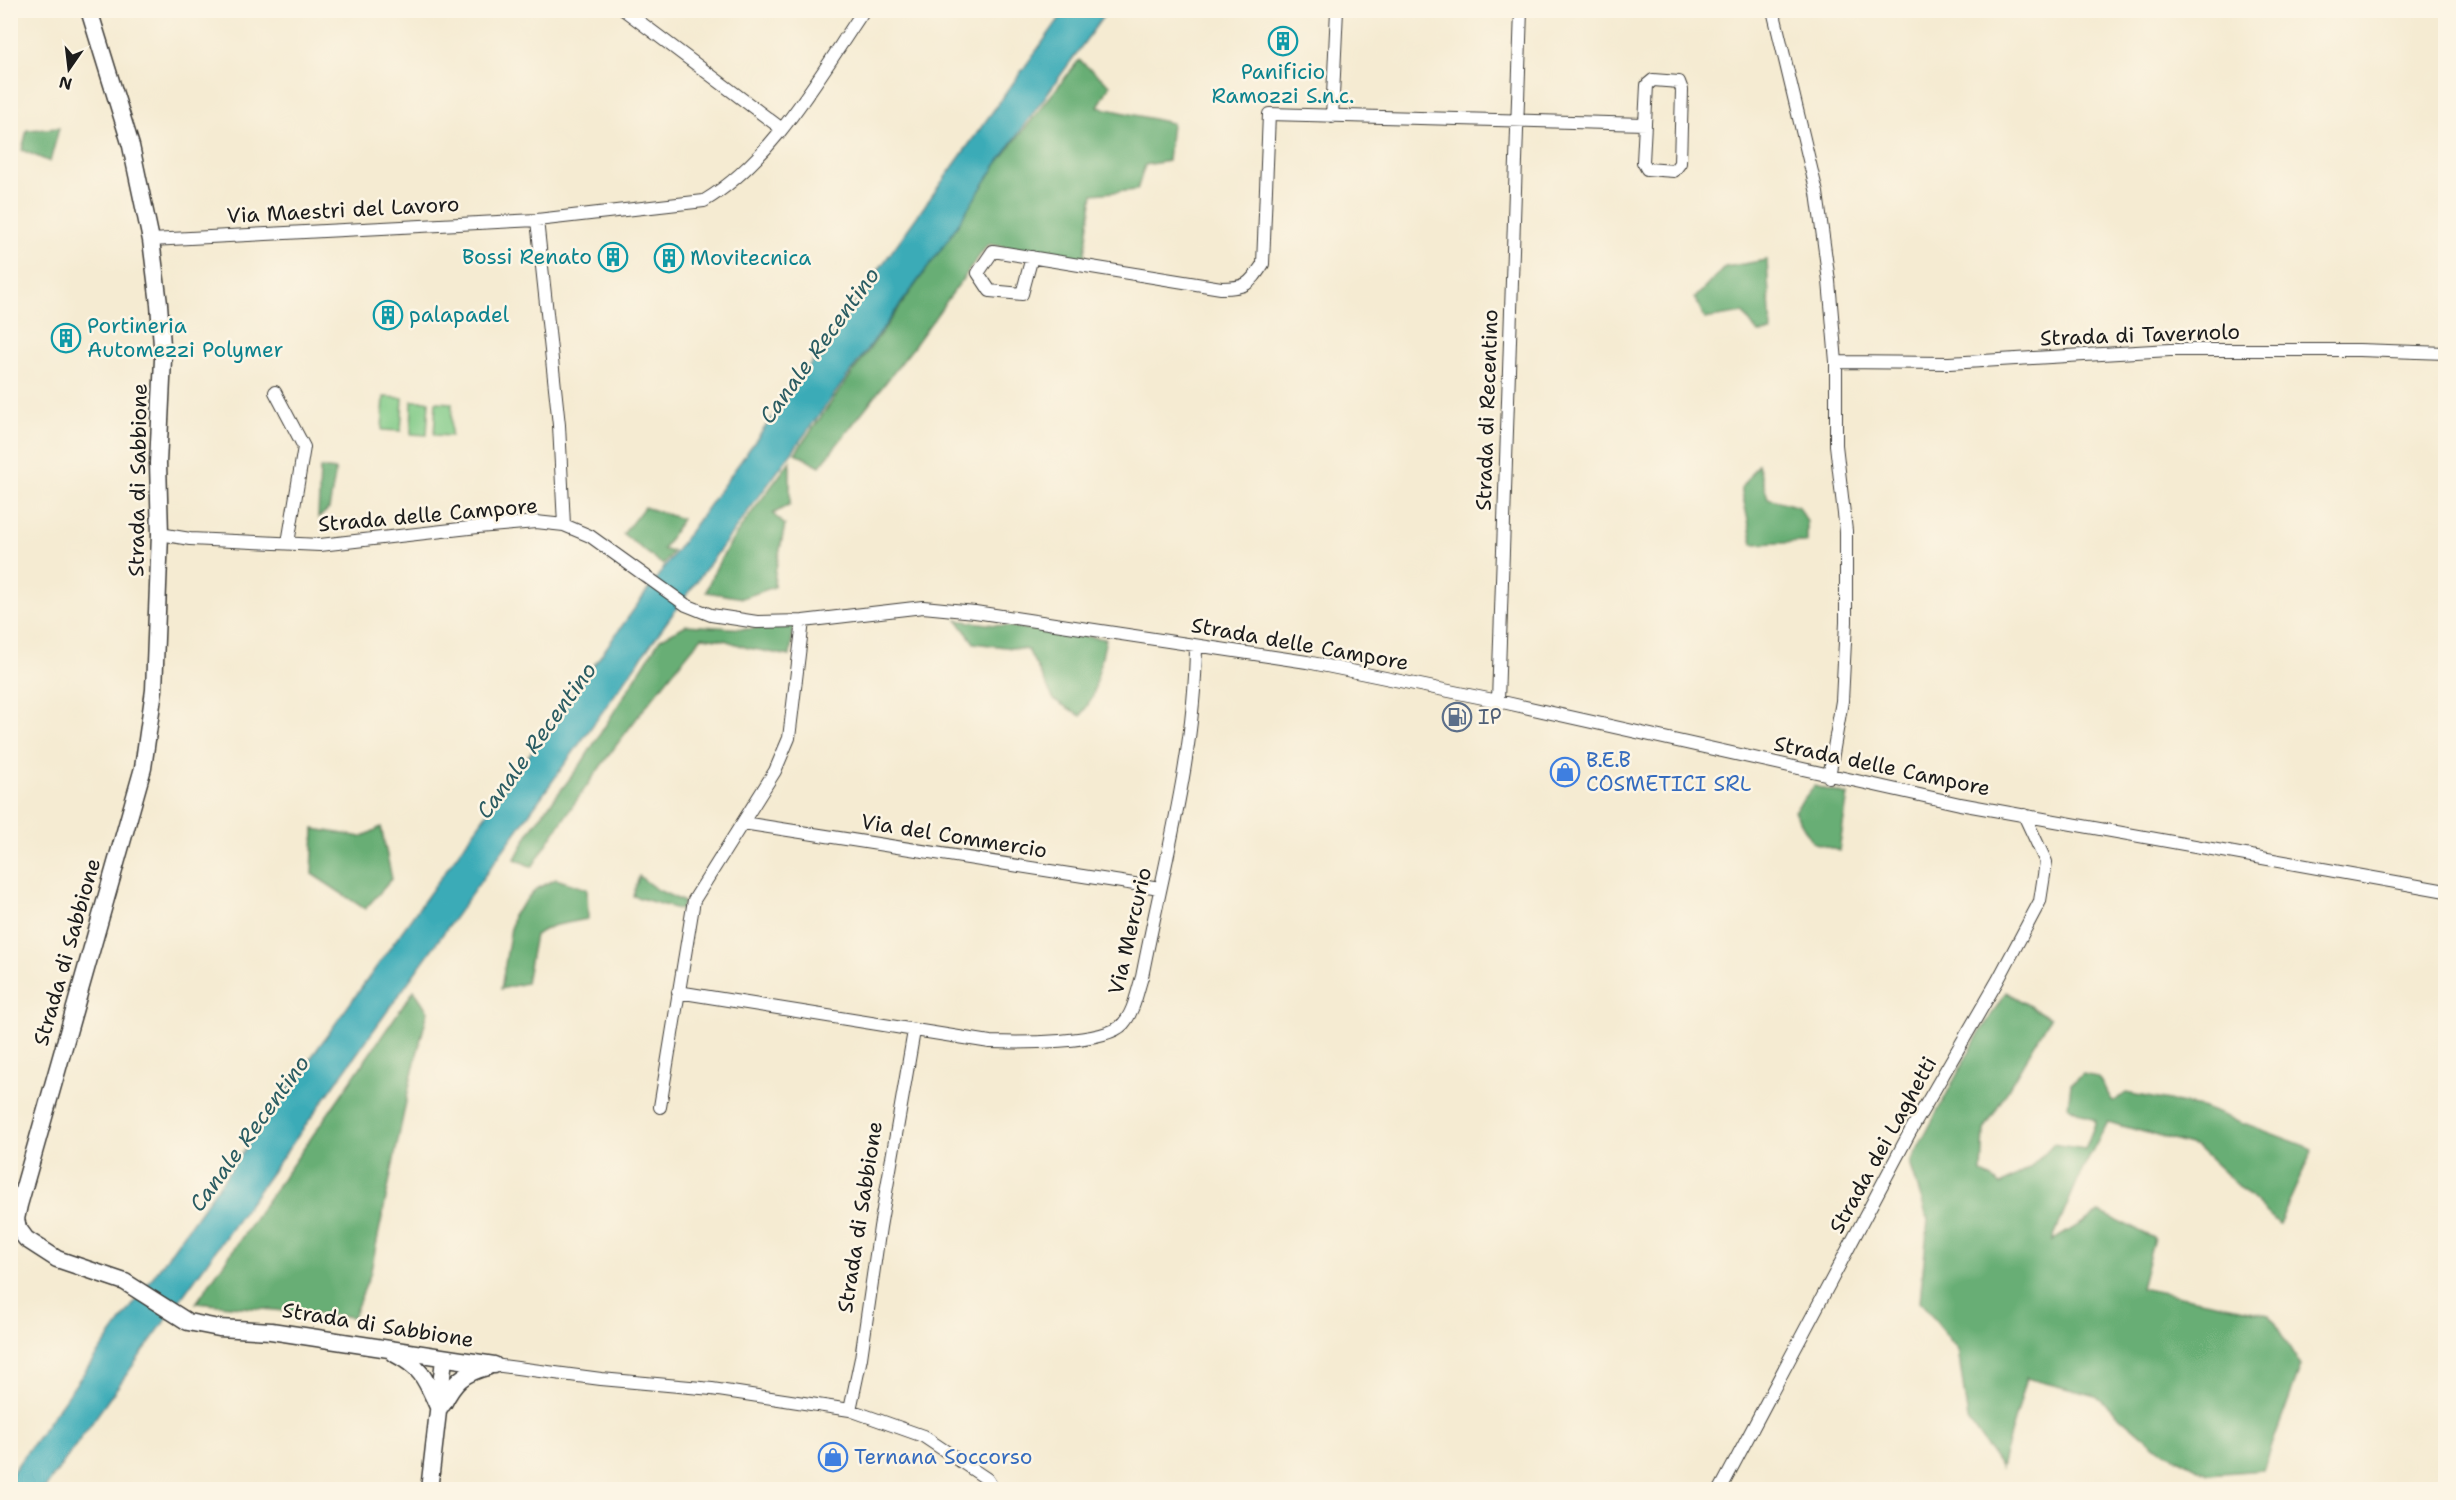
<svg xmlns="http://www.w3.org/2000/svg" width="2456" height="1500" font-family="'Shantell Sans',sans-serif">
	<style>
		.green { fill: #80ca87; stroke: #4e7352; stroke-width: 1.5 }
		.forest { fill: #68ae74; stroke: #426548; stroke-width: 1.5 }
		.water { fill: #3babb7; stroke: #2c646a; stroke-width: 1.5 }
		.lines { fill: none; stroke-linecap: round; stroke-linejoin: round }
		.minor-casing { stroke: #3d3b37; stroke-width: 14 }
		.major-casing { stroke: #3d3b37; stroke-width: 19 }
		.minor { stroke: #fff; stroke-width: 12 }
		.major { stroke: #fff; stroke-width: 16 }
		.labels { text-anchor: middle; stroke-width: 5; stroke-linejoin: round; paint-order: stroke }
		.culture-label { font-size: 21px; fill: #0d838f; stroke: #fcf5e5; text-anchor: start }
		.street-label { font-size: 21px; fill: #1c1c1c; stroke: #fcf5e5 }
		.service-label { font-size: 21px; fill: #4e5e75; stroke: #fcf5e5; text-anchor: start }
		.shop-label { font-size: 21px; fill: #366cbe; stroke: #fcf5e5; text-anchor: start }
		.water-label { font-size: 22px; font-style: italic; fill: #2a5c62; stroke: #fcf5e5 }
	</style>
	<rect width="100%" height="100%" fill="#fcf5e5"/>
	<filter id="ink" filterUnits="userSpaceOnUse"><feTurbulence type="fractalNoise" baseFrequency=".0167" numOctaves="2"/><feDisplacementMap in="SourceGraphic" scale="12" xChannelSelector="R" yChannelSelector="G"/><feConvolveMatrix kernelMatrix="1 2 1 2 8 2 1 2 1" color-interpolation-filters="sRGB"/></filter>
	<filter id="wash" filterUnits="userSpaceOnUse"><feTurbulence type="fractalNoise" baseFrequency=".008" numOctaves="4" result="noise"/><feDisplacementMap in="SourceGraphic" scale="24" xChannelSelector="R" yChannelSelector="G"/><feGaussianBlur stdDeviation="1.35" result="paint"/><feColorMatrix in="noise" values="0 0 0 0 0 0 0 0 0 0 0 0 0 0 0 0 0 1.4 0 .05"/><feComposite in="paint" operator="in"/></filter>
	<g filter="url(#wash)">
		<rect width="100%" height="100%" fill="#f5ebd2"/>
		<!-- green -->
		<path class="green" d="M384,397L403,398L401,431L382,430Z
			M412,401H429L427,435L411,434Z
			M436,402L452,403L451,436L434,435Z"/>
		<!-- forest -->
		<path class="forest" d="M1079,60L1110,85L1098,107L1172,123L1168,161L1145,165L1137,190L1093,194L1084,261L988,244L912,349L820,466L795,453L947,241L996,165Z
			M59,128L50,162L22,150L27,130Z
			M1767,260L1771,332L1758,333L1743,313L1705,319L1695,298L1725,267Z
			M790,461V504L773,514L785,525L775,573L774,587L743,598L706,592C721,546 762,501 790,461Z
			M1758,464L1768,498L1799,507L1807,522V542L1753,544L1741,488Z
			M320,468L336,470L329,509L318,518Z
			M644,507L682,519L663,550L673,551L663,565L623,534Z
			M957,620L1106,639L1093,696L1081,716L1054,700L1028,650L974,643Z
			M686,625L747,629L794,625L790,656L748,648L724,640L702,637C640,711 583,787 532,867L515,859L531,829L581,764L660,639Z
			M1814,786L1848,795L1839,851L1812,842L1794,811Z
			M381,827L392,879L365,909L312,874L314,829L362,837Z
			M639,876L656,889L684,902L681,910L633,896Z
			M556,879L587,889L588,919L552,926L535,935L526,983L501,989L513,915L536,889Z
			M414,990L428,1011L411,1078L370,1275L353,1317L196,1303Z
			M2006,992L2050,1018L1984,1130L1982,1172L2001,1185L2030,1168L2053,1144L2085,1149L2096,1121L2068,1106L2071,1084L2083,1074L2098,1077L2113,1102L2126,1093L2201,1107L2313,1149L2279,1224L2197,1147L2108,1122L2080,1175L2052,1241L2100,1212L2154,1238L2141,1288L2269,1314L2301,1366L2263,1470L2208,1474L2155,1446L2096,1396L2026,1378L2001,1467L1968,1420L1958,1350L1920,1301L1928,1220L1910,1163L1976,1039Z"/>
		<!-- water -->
		<path class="water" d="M1065,11H1107L996,165L947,241L669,619L45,1488L11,1490V1474Z"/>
	</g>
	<g filter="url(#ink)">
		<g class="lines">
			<!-- minor casing -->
			<g class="minor-casing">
				<path id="minor" d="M624,10L782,129
					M1773,10L1817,193L1829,281L1836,362V445L1846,531V622L1842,701L1829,777
					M1653,80L1679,82L1682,90L1680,163L1674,171L1647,169L1643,162L1647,85Z
					M1332,117L1337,10
					M537,220L559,425L564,525
					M151,240L537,220L704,201C773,160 819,76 864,10
					M1032,257L1022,294L990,291L978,273L993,251L1221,288C1246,288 1249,285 1263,264L1269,114L1645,124
					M1836,362L1949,363L2170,350H2359L2446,353
					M275,392L304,447L288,543
					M160,534L190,539L320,545L478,527L536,522L564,525L590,536L686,605L711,615L757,622L803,621L923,607L975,612L1307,662L1498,701L1960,804L2446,891
					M1498,701L1521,10
					M743,823L1160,888
					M678,992L990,1042C1017,1043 1105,1044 1123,1024C1134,1012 1137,992 1142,977C1163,868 1195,758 1196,646
					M660,1107L694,900L775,771L789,738L803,621
					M494,1365L601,1379L712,1389L850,1410L861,1358L880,1227L914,1031
					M850,1410L923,1436L987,1479L994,1490
					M1720,1490L1910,1132L1998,980L2040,901L2046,862L2024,815"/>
			</g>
			<!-- major casing -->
			<g class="major-casing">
				<path id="major" d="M89,10L131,146L151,240L159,304L163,359L158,463L160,534L154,690L143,768L19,1205L16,1219L18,1228L26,1239L57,1259L125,1282L188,1322L219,1328L271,1331L494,1365
					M395,1354C424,1369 426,1381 439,1409
					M443,1404C454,1382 463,1373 487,1367
					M429,1490L444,1359"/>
			</g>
			<!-- minor -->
			<use href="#minor" class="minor"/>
			<!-- major -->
			<use href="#major" class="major"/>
		</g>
	</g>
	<!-- icons -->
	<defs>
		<g id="building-ring" transform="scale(1.5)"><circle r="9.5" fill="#fcf5e5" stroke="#0f9aa8" stroke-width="1.5"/><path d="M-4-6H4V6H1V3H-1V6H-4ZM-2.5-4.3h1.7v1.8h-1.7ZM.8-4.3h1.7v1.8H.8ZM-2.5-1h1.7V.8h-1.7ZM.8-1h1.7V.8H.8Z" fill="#0f9aa8"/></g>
		<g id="fuel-ring" transform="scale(1.5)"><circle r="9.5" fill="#fcf5e5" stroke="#5c6f8a" stroke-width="1.5"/><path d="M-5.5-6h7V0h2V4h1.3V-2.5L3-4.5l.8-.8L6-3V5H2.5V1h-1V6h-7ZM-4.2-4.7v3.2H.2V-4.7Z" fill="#5c6f8a"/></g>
		<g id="shop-ring" transform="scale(1.5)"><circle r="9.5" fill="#fcf5e5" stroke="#3f7fe0" stroke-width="1.5"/><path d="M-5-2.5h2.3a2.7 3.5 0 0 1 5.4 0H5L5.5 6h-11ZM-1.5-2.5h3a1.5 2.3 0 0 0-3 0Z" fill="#3f7fe0"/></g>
	</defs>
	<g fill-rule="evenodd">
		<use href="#building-ring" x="1283" y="41"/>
		<use href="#building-ring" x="613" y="257"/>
		<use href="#building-ring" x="669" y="258"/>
		<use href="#building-ring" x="388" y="315"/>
		<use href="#building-ring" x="66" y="338"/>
		<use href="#fuel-ring" x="1457" y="717"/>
		<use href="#shop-ring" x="1565" y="772"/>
		<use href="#shop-ring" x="833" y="1457"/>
	</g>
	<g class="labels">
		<!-- culture labels -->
		<g class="culture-label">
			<text x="1283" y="79" text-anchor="middle">Panificio<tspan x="1283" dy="24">Ramozzi S.n.c.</tspan></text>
			<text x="592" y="264" text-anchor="end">Bossi Renato</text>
			<text x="690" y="265">Movitecnica</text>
			<text x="409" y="322">palapadel</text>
			<text x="87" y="333">Portineria<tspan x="87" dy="24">Automezzi Polymer</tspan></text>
		</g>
		<!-- street labels -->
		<g class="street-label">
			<text transform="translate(343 210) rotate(-3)" y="7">Via Maestri del Lavoro</text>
			<text transform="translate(2140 335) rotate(-2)" y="7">Strada di Tavernolo</text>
			<text transform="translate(1487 410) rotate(-88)" y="7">Strada di Recentino</text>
			<text transform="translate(138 480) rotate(-89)" y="7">Strada di Sabbione</text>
			<text transform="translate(428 515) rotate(-5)" y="7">Strada delle Campore</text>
			<text transform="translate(1300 644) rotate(10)" y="7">Strada delle Campore</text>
			<text transform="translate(1882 766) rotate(12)" y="7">Strada delle Campore</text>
			<text transform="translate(954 836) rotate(9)" y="7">Via del Commercio</text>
			<text transform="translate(1130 931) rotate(-77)" y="7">Via Mercurio</text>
			<text transform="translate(67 952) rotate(-74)" y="7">Strada di Sabbione</text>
			<text transform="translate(1883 1145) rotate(-61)" y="7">Strada dei Laghetti</text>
			<text transform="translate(860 1217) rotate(-81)" y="7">Strada di Sabbione</text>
			<text transform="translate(378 1325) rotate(9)" y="7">Strada di Sabbione</text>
		</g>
		<!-- service labels -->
		<g class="service-label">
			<text x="1478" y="724">IP</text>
		</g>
		<!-- shop labels -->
		<g class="shop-label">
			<text x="1586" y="767">B.E.B<tspan x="1586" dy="24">COSMETICI SRL</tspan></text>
			<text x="854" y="1464">Ternana Soccorso</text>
		</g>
		<!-- water labels -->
		<g class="water-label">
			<text transform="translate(819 345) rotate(-54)" y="8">Canale Recentino</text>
			<text transform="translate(536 740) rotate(-54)" y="8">Canale Recentino</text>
			<text transform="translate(249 1133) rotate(-54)" y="8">Canale Recentino</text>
		</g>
	</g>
	<!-- margin -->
	<rect width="2456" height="1500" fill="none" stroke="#fcf5e5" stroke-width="36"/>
	<!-- north arrow -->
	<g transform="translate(69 69) rotate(194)" stroke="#fcf5e5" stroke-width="4.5" paint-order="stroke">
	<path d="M0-4.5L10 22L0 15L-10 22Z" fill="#1c1c1c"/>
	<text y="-9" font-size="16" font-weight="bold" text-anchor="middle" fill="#1c1c1c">N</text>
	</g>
</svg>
